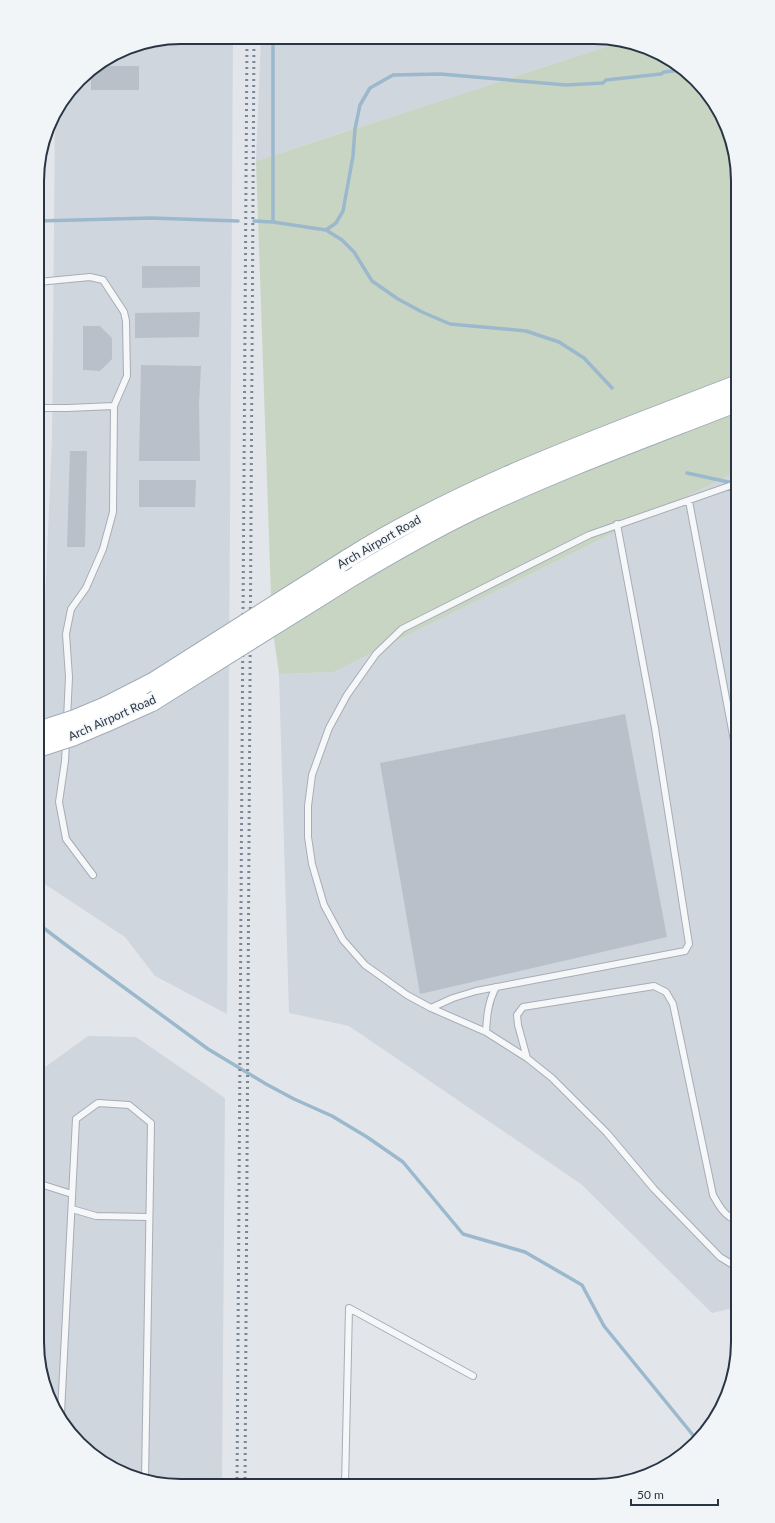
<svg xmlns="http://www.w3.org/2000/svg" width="775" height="1523" font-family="Lato,sans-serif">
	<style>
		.built { fill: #d0d6dd }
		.green { fill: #c9d5c3 }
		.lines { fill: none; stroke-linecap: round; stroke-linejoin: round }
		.stream { stroke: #9bb8cd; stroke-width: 3.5 }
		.building { fill: #b9c0c9 }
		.service-casing { stroke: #a7adb6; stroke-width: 8 }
		.primary-casing { stroke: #a0acb7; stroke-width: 20 }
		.service { stroke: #f5f7f9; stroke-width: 6 }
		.primary { stroke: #fff; stroke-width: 18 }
		.rail { stroke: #7a8796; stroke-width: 3; stroke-dasharray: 2 4; stroke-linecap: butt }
		.primary-bridge-casing { stroke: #a0acb7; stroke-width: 20; stroke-linecap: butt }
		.primary-bridge { stroke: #fff; stroke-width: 18 }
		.labels { text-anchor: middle; stroke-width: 3; stroke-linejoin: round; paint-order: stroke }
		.street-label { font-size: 12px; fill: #293544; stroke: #f2f5f8 }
		.rim { fill: none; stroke: #293544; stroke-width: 2 }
	</style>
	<rect width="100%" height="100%" fill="#e2e6eb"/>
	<!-- built -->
	<path class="built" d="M181,37H233L227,1014L155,976L125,937L37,879L38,765L52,438L55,114L86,73L126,48Z
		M261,37L622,40L624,41L256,161Z
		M738,471V1307L712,1313L581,1184L349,1026L289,1013L279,674L334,672Z
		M88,1036L136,1037L225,1098L222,1485H162L126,1475L86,1450L45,1388L37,1342V1073Z"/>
	<!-- green -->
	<path class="green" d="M624,41L689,73L730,135L738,181V471L334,672L279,674L272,625L256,161Z"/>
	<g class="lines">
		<!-- stream -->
		<path class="stream" d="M38,221L151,218L238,221
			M254,221L273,222L326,230L342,240L354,252L372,281L398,299L422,312L450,324L526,331L559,342L584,358L612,388
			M273,222V38
			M326,230L336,223L343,211L353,156L355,129L360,105L370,88L393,75L440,74L566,85L603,83L606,80L661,74L664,72L682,70
			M687,473L733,483
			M37,923L66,945L208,1049L266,1084L294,1099L332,1116L367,1137L403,1162L463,1234L525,1252L582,1285L604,1326L697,1440"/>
	</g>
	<!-- building -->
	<path class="building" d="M109,58V66H139V90H91V70Z
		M142,266H200V287L142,288Z
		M200,312L199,337L135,338V313Z
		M83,326H100L112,338V359L100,371L83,370Z
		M141,365L201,366L199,405L200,461H139Z
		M70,451H87L85,547H67Z
		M139,480H196L195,507H139Z
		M625,714L667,937L420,994L380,763Z"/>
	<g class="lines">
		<!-- service casing -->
		<g class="service-casing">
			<path id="service" d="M38,282L90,277L103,280L124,312L126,321L127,376L114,406L113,512L103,549L86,588L71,609L66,634L69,677L67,719
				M38,408H67L114,406
				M732,485L738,499
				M689,501L738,762
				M66,742L65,761L59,802L66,839L93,875
				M431,1008L453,998L476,991L685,951L689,944L655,728L617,524
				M486,1032C487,1015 488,1002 496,987
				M527,1058L518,1025L517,1015L523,1007L654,986L666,992L673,1004L713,1195C719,1206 725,1217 738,1221
				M37,1183L72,1194
				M72,1209L96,1216L149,1217
				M738,1268L720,1257L654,1189L607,1133L552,1078L527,1058L486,1032L431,1008L407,995L365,965L343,940L324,905L312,864L308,837V806L312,775L329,728L347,695L376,654L402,629L589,535L738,483
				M61,1413L76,1119L98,1103L129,1105L151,1123L145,1480
				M345,1485L349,1308L473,1376"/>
		</g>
		<!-- primary casing -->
		<g class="primary-casing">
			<path id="primary" d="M347,559C468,483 605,436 738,384
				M347,580C389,555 430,531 474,510C560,469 649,437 738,402
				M106,706L153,682
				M105,723L152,702"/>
		</g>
		<!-- service -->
		<use href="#service" class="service"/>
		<!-- primary -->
		<use href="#primary" class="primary"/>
		<!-- rail -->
		<path class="rail" d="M237,1485L247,37
			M245,1485L254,37"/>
		<!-- primary-bridge casing -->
		<g class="primary-bridge-casing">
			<path id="primary-bridge" d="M153,682L347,559
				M152,702L347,580
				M38,731L75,719L106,706
				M38,748L72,737L105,723"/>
		</g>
		<!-- primary-bridge -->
		<use href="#primary-bridge" class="primary-bridge"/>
	</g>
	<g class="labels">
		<!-- street labels -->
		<g class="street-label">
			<text transform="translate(379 542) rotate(-30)" y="4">Arch Airport Road</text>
			<text transform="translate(112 718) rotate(-24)" y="4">Arch Airport Road</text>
		</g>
	</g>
	<!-- crop -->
	<path d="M0 0H775V1523H0ZM181 44H594A137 137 0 0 1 731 181V1342A137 137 0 0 1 594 1479H181A137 137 0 0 1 44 1342V181A137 137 0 0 1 181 44Z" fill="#f2f5f8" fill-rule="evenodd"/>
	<path class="rim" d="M181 44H594A137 137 0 0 1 731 181V1342A137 137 0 0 1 594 1479H181A137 137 0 0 1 44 1342V181A137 137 0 0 1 181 44Z"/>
	<!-- scale -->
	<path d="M631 1499v6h87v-6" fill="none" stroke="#293544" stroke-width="2"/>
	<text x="637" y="1499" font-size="12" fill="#293544" stroke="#f2f5f8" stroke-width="3" paint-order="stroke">50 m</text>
</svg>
